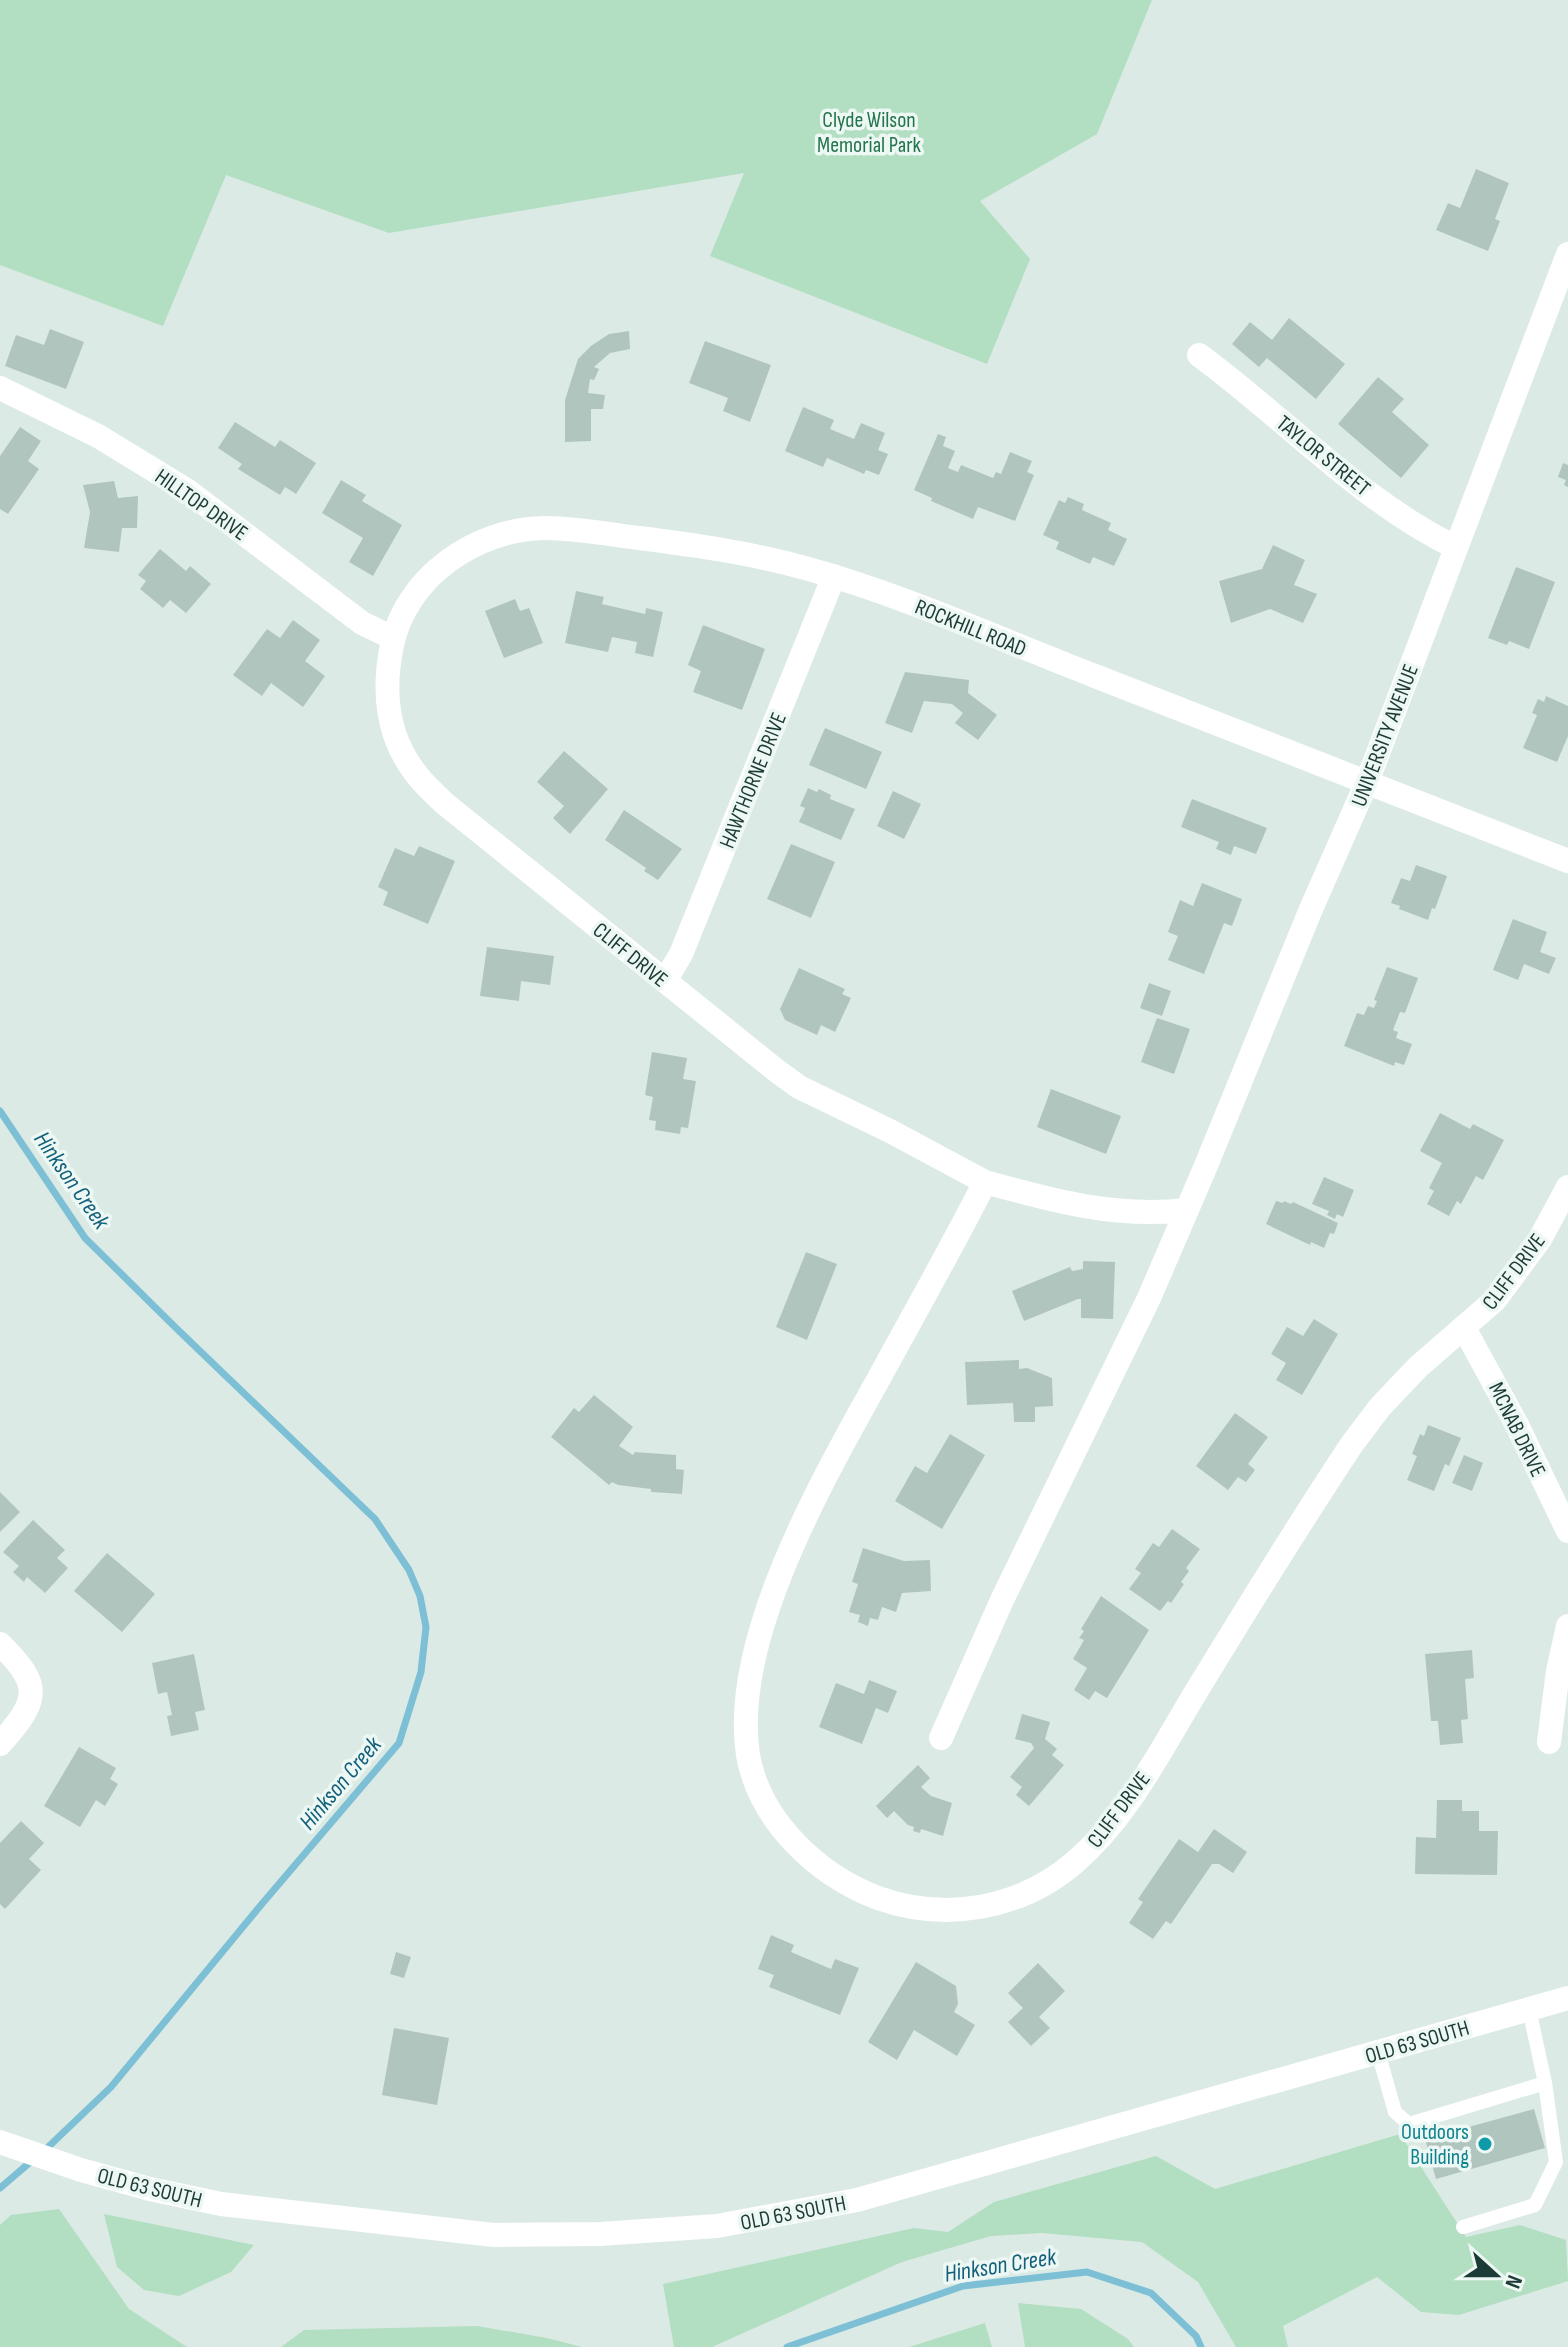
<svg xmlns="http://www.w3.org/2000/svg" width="1568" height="2347" font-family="'Sofia Sans Condensed',sans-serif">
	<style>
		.green { fill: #b2dec2 }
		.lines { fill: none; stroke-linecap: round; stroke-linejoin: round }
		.stream { stroke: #7dc0d6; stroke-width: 7 }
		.building { fill: #b1c5bf }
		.service { stroke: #fff; stroke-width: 14 }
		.minor { stroke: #fff; stroke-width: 24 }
		.secondary { stroke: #fff; stroke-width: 24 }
		.culture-dot { fill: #0f9aa8; stroke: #edf7f3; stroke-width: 3 }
		.labels { text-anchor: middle; stroke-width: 7; stroke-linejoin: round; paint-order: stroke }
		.park-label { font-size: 22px; fill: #23754b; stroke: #edf7f3 }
		.street-label { font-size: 22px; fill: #1d3b36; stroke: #edf7f3 }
		.culture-label { font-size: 22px; fill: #0d838f; stroke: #edf7f3; text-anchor: end }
		.water-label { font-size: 24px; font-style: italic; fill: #12607c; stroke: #edf7f3 }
	</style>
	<rect width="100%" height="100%" fill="#dceae5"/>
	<!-- green -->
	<path class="green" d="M0,0H1152L1097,134L980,201L1030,259L987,364L710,256L744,173L389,233L226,175L163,326L0,265Z
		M1400,2134L1466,2237L1520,2225L1566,2240L1568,2281L1459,2315L1421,2312L1377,2277L1283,2326L1288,2347H1236L1198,2282L1142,2242L1042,2233L991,2236L902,2262L712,2347H674L663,2284L914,2228L948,2232L994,2202L1156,2156L1215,2189Z
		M59,2209L129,2309L187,2347H0V2225L11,2215Z
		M104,2214L254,2245L231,2272L179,2296L144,2290L117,2267Z
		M1018,2303L1081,2309L1128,2339L1134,2347H1025Z
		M985,2323L992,2347H909Z
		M477,2326L547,2338L582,2347H281L304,2330Z"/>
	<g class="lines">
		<!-- stream -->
		<path class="stream" d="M0,1111L85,1238L176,1328L375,1519L409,1570L420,1596L426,1627L421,1672L399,1743L261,1905L111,2087L45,2150
			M0,2188L35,2158
			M787,2347L963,2286L1087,2272L1151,2293L1196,2336L1201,2347"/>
	</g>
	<!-- building -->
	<path class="building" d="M1476,169L1509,183L1495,219L1500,221L1488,251L1436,230L1448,203L1460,208Z
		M1289,318L1345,364L1316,399L1267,358L1259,367L1232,344L1250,322L1272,340Z
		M50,329L84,342L66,389L5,366L16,335L44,345Z
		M629,331L630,349L610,353L594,367L599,369L594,380L590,379L588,393L605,395L603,409H591V441L565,442V400L578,359L591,346L609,334Z
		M705,341L771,365L750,422L723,411L728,398L689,383Z
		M1378,377L1404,399L1392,412L1429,445L1401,478L1338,424Z
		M803,407L834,420L830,429L854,439L861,423L885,433L878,450L888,454L879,475L866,470L864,474L827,458L823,467L785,451Z
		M235,422L275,447L280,440L316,463L296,494L285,487L280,495L238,469L242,464L218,448Z
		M20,427L41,441L28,461L39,469L8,514L0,509V456Z
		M938,434L946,437L943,446L955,451L948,468L958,472L961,465L993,478L996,472L1001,474L1010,452L1032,461L1027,472L1034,475L1015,521L978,507L973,519L931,501L932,498L914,490Z
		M1563,463L1568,465V487L1564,485L1566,480L1558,477Z
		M341,480L366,495L362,501L402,525L373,576L349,562L363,538L322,513Z
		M114,481L118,498L138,496L137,528H122L119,552L84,548L90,512L83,485Z
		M1068,497L1084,504L1082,510L1111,523L1108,530L1127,539L1114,566L1093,557L1090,564L1056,549L1059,542L1043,535L1059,500L1065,503Z
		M1273,545L1305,560L1294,585L1317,594L1303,623L1270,609L1231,623L1219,581L1262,569Z
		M160,549L186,571L190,566L211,584L186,613L170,600L163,608L140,589L146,581L138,575Z
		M1516,567L1555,582L1529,649L1509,641L1507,645L1488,638Z
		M576,591L604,597L602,604L645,614L646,608L663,612L653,657L635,653L637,642L612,637L608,652L565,643Z
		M515,599L520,611L529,608L543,643L504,658L485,611Z
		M293,620L320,640L305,661L325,676L303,707L271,683L262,696L233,675L267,629L280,638Z
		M703,625L765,649L742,710L693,692L701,671L688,665Z
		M905,672L969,680L968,693L997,715L978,740L955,723L963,713L952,704L924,701L912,733L885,723Z
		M1546,696L1568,706V736L1557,762L1523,748L1537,715L1532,713L1538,699L1544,702Z
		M825,728L882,752L866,789L809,765Z
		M564,751L608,789L570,834L553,818L564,806L537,782Z
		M808,788L817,792L819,789L831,795L830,799L855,809L841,840L799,822L805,808L800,806Z
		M893,791L921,804L904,839L877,826Z
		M1192,799L1267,828L1256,854L1234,846L1231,855L1216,849L1219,842L1181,827Z
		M624,810L682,849L658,880L644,871L646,868L605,840Z
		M791,844L835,862L811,918L767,899Z
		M419,846L455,861L428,924L383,905L388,892L378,887L395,848L414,856Z
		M1416,865L1447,876L1435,909L1432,908L1428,920L1399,909L1400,906L1391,903L1401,878L1410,881Z
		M1202,883L1242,899L1232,926L1224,923L1204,974L1168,960L1178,936L1168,932L1180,900L1193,906Z
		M1513,919L1547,932L1540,952L1556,958L1549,974L1524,964L1518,980L1493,970Z
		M487,947L554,956L550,985L521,981L519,1001L480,996Z
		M1387,967L1418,978L1405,1013L1400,1012L1393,1030L1398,1032L1396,1038L1412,1044L1404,1065L1395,1062L1394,1066L1344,1046L1357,1013L1364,1015L1368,1006L1374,1008L1377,1001L1374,1000Z
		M799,968L845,989L842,994L851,998L835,1032L821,1025L817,1035L785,1020L780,1009Z
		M1149,983L1171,991L1162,1016L1140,1008Z
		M1157,1018L1190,1029L1174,1074L1141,1062Z
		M652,1052L687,1058L683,1079L696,1081L688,1128L681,1127L680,1134L655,1130L656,1121L649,1120L653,1097L645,1095Z
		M1051,1089L1121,1116L1106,1154L1037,1127Z
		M1440,1113L1470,1129L1473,1124L1504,1140L1483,1180L1476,1176L1461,1204L1457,1201L1449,1216L1427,1204L1434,1191L1429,1188L1442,1163L1420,1151Z
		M1324,1177L1354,1190L1343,1217L1337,1214L1335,1219L1327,1215L1329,1211L1312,1204Z
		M1276,1201L1283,1203L1284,1201L1291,1204L1293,1202L1338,1223L1334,1234L1330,1233L1324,1248L1311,1242L1310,1245L1266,1224Z
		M806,1252L837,1264L807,1340L776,1327Z
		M1083,1261L1115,1262L1113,1319L1081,1318V1299H1078L1024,1321L1012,1291L1070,1267L1072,1271L1083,1269Z
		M1314,1319L1338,1334L1302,1395L1276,1380L1286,1363L1271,1354L1287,1327L1303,1336Z
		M1019,1360V1369L1027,1368L1052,1378L1053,1406L1035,1407V1422H1014L1013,1403L967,1405L965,1362Z
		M594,1395L633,1427L619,1446L633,1455L635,1452L676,1455V1469L684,1470L682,1494L651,1492V1489L618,1485L612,1482L609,1485L551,1437L574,1408L579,1412Z
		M1235,1413L1268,1437L1248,1464L1255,1470L1246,1482L1238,1477L1228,1490L1196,1466Z
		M1428,1425L1461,1438L1449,1466L1445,1464L1434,1491L1407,1480L1417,1456L1412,1454L1420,1434L1424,1436Z
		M950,1434L985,1455L942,1529L895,1501L915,1466L927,1473Z
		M1464,1455L1483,1463L1472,1491L1452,1483Z
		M0,1492L20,1512L0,1532Z
		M33,1520L65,1550L57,1558L68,1568L45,1593L27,1577L24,1582L13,1572L19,1566L3,1552Z
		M1172,1529L1200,1549L1186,1568L1189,1571L1181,1582L1184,1584L1171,1603L1168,1601L1160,1611L1129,1589L1141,1573L1135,1569L1153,1543L1159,1547Z
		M863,1548L904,1561L930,1560L931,1591L902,1593L896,1612L882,1607L878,1620L870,1618L868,1626L858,1622L860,1615L849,1612L858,1584L852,1582Z
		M107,1553L155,1594L122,1632L74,1591Z
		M1101,1596L1149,1630L1107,1698L1095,1691L1089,1700L1074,1690L1087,1668L1073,1659L1084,1640L1079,1638L1084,1631L1081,1629Z
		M1472,1650L1474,1678L1465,1679L1468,1719L1461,1720L1463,1743L1440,1745L1438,1721H1431L1425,1654Z
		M194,1654L205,1710L195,1712L199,1730L171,1736L167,1716L172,1715L167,1692L158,1694L152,1663Z
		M869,1680L897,1691L888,1713L876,1708L862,1744L819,1727L836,1683L864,1694Z
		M1022,1714L1050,1722L1045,1739L1057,1749L1052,1755L1064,1765L1029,1806L1016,1795L1022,1787L1010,1777L1034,1748L1031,1743L1015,1739Z
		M79,1747L116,1768L110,1779L118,1784L105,1806L96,1800L80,1827L44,1806Z
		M918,1765L930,1778L921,1787L931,1796L952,1803L943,1836L921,1829L920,1833L913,1831L914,1827L908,1825L894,1811L887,1818L876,1806Z
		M1437,1800H1462V1811H1479V1831H1498L1497,1875L1415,1874L1416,1837L1436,1838Z
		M21,1821L44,1843L29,1859L41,1870L5,1909L0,1904V1843Z
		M1214,1829L1247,1852L1233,1873L1219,1864H1212L1171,1924L1166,1921L1153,1939L1129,1923L1143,1902L1138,1899L1179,1839L1198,1852Z
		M771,1935L794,1945L791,1952L831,1969L835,1959L859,1968L840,2015L769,1987L774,1975L758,1969Z
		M396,1952L411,1957L404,1978L390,1974Z
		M916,1962L956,1986L958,2004L954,2012L975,2025L957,2056L914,2030L897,2060L868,2042Z
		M1038,1963L1065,1991L1039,2017L1050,2028L1031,2046L1008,2022L1023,2008L1008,1993Z
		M394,2028L449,2038L437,2105L382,2095Z
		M1534,2109L1545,2148L1436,2179L1425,2139Z"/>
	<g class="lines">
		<!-- service -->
		<path class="service" d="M1378,2052L1395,2112L1409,2124L1545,2083
			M1463,2227L1535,2205L1556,2162L1545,2083L1529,2009"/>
		<!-- minor -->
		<path class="minor" d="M1199,355C1284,417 1359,500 1455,547
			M0,388L98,436L188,491L362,623L393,638
			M665,981L681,954L834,576
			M985,1182L890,1131L799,1087L777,1071L444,803C434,793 422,783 414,771C386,734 383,688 392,645C406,577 476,529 544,528C575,528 608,534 639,538C695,545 751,553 805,568C904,595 999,639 1095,676C1253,738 1410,799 1568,861
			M1187,1210C1116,1218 1053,1201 985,1182C951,1249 914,1314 878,1380C823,1479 730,1640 748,1755C754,1789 772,1819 795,1843C818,1867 846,1886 878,1898C945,1922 1020,1909 1074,1863C1129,1816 1162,1747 1199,1687C1249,1605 1299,1524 1352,1444L1380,1407L1418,1367L1495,1300L1540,1239L1568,1187
			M1464,1328L1517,1425L1568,1531
			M0,1644C43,1686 39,1700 0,1744
			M941,1738L1002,1600L1149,1298L1205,1168L1311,909L1367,782L1568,254
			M1549,1742L1558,1671L1568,1626"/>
		<!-- secondary -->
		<path class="secondary" d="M0,2142L81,2170L150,2189L221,2204L494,2235L600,2234L717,2226L857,2200L1568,1998"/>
	</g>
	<!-- markers -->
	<circle class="culture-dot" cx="1485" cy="2144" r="8"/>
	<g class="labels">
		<!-- park labels -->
		<g class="park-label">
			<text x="869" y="127">Clyde Wilson<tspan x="869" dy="25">Memorial Park</tspan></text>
		</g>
		<!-- street labels -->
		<g class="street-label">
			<text transform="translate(1324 455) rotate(39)" y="8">TAYLOR STREET</text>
			<text transform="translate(202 504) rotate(35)" y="8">HILLTOP DRIVE</text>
			<text transform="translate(971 627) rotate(22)" y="8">ROCKHILL ROAD</text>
			<text transform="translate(1384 735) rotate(-69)" y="8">UNIVERSITY AVENUE</text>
			<text transform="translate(752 780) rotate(-68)" y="8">HAWTHORNE DRIVE</text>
			<text transform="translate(631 954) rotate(39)" y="8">CLIFF DRIVE</text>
			<text transform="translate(1513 1271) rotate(-53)" y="8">CLIFF DRIVE</text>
			<text transform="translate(1518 1429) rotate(64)" y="8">MCNAB DRIVE</text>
			<text transform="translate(1118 1809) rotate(-53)" y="8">CLIFF DRIVE</text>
			<text transform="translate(1417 2041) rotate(-16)" y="8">OLD 63 SOUTH</text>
			<text transform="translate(150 2187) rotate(14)" y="8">OLD 63 SOUTH</text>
			<text transform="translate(793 2212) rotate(-11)" y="8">OLD 63 SOUTH</text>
		</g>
		<!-- culture labels -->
		<g class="culture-label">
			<text x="1469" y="2139">Outdoors<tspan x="1469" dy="25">Building</tspan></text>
		</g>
		<!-- water labels -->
		<g class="water-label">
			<text transform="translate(72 1180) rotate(55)" y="8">Hinkson Creek</text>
			<text transform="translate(340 1783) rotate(-50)" y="8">Hinkson Creek</text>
			<text transform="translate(1000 2265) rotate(-9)" y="8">Hinkson Creek</text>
		</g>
	</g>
	<!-- north arrow -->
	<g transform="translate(1496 2275) rotate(111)" stroke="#edf7f3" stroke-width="6" paint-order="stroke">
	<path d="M0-6L14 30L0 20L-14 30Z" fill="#1d3b36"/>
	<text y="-12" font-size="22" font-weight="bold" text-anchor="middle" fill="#1d3b36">N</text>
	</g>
</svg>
